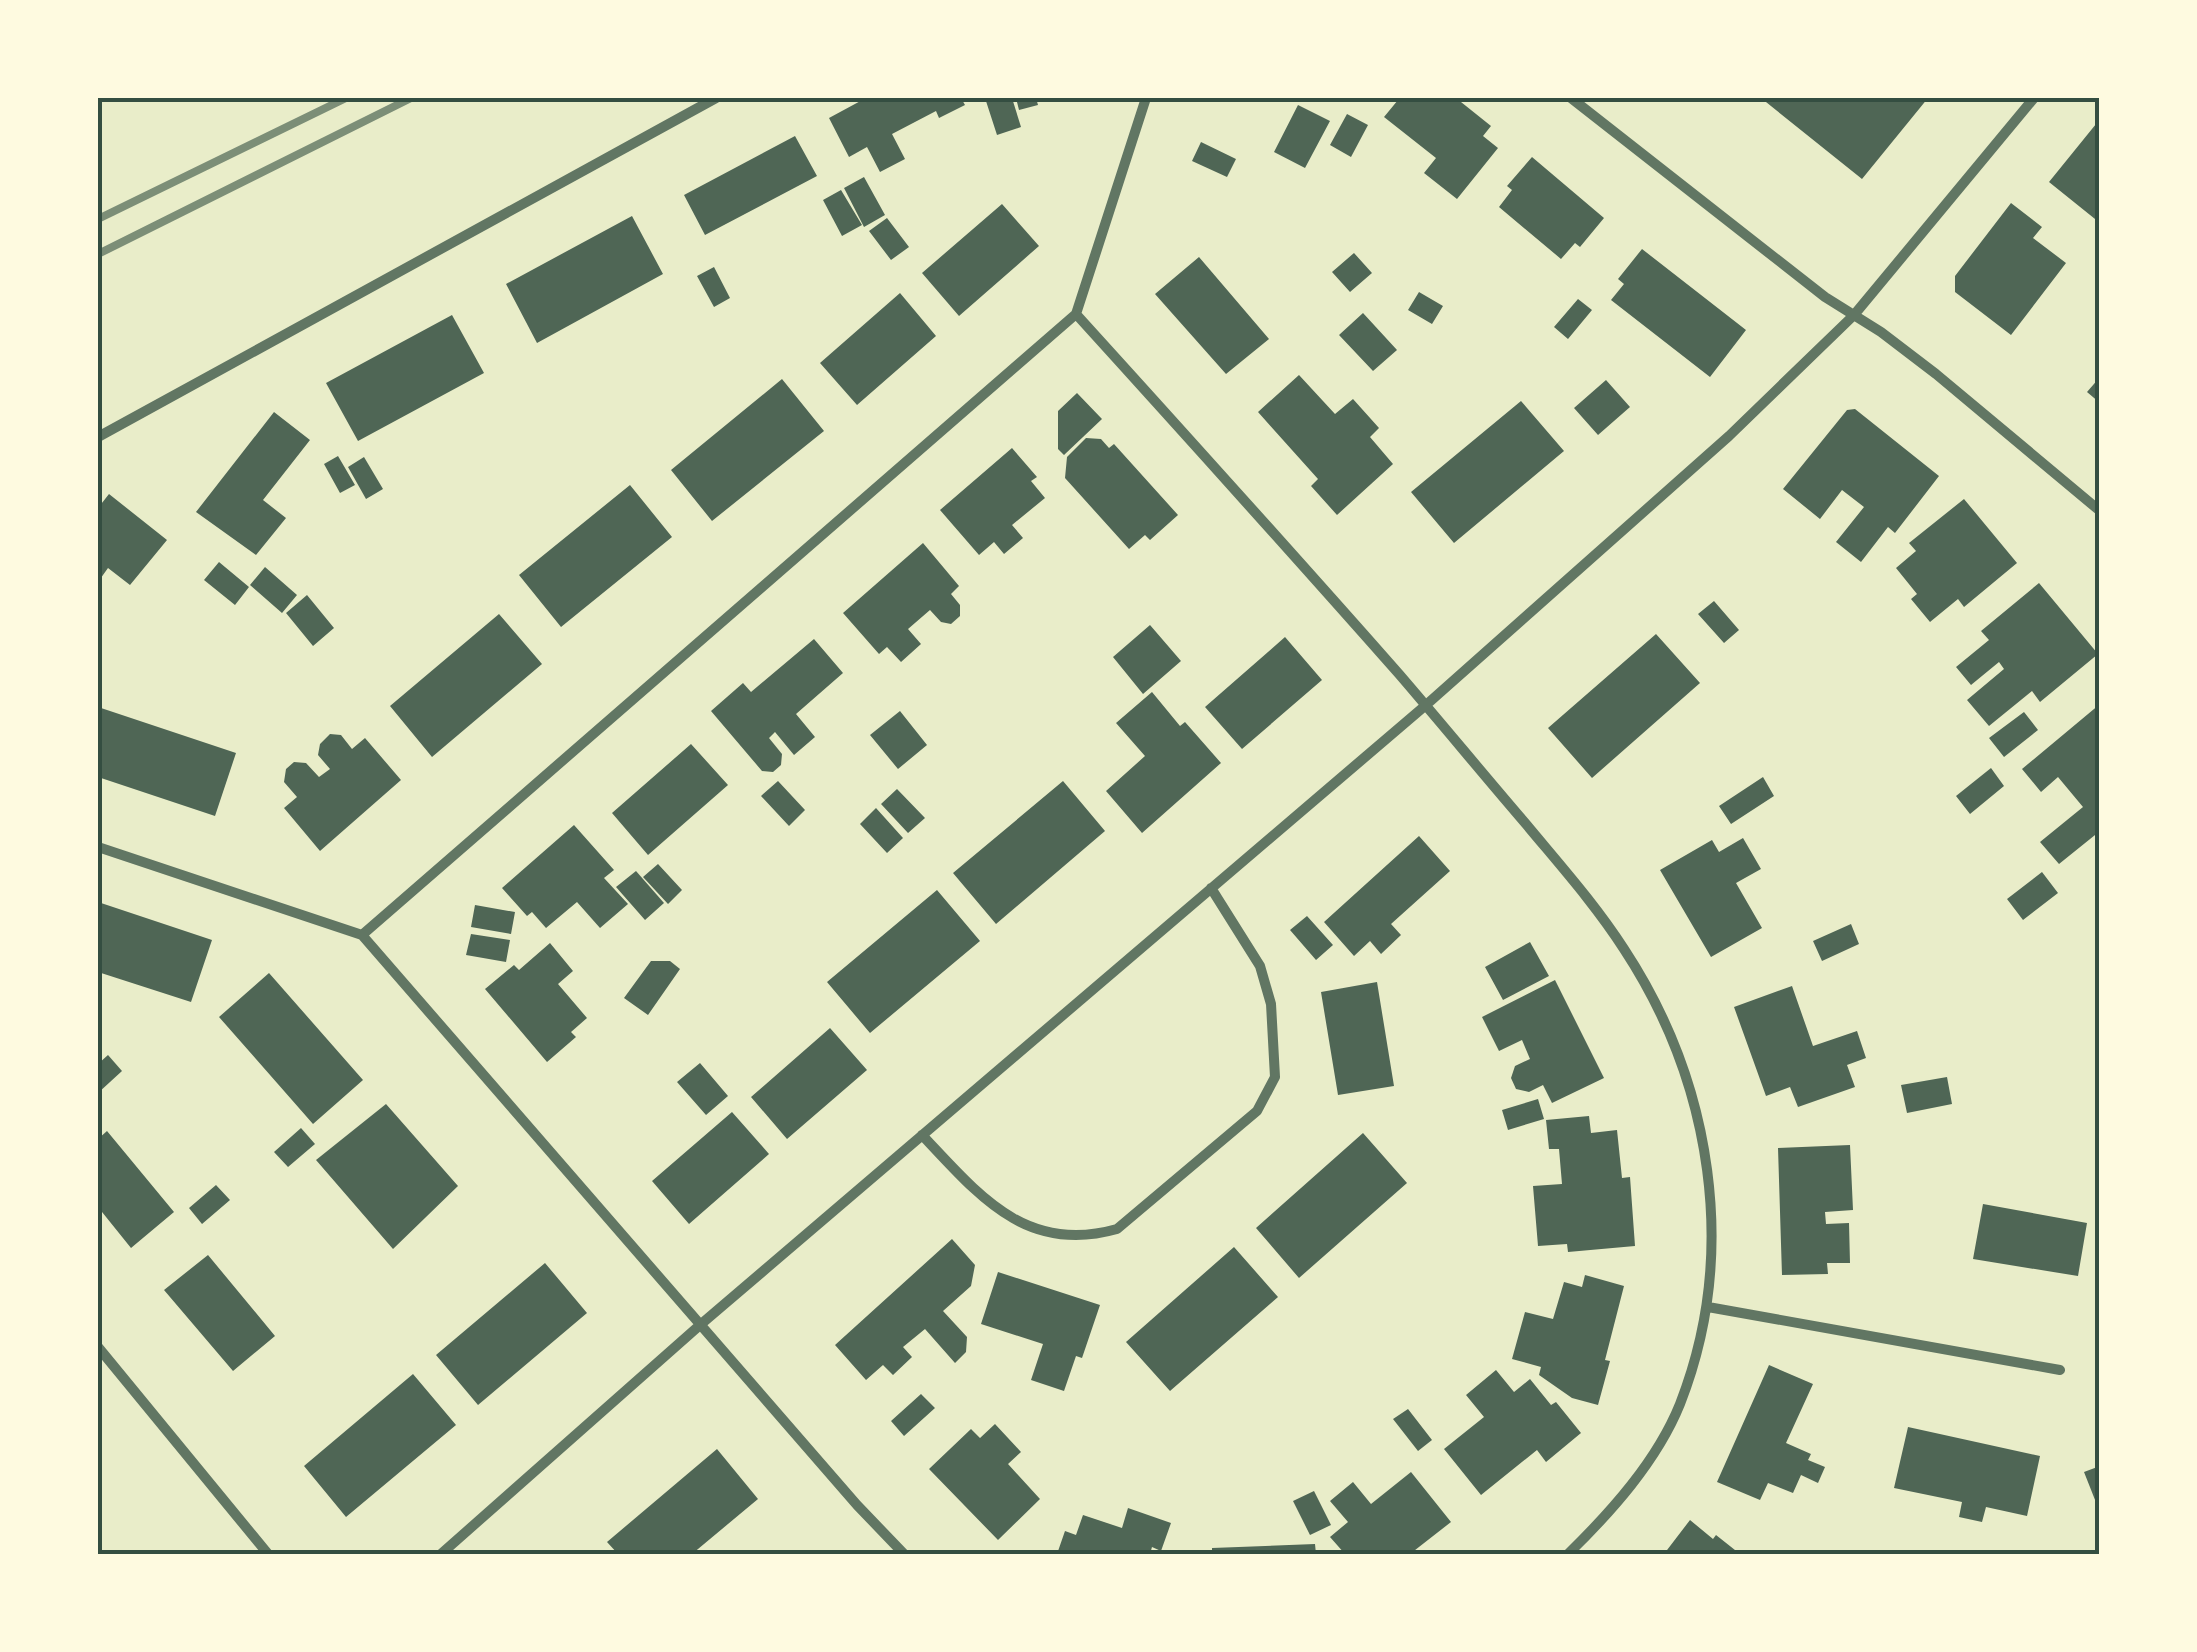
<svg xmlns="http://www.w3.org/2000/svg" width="2197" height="1652" font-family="'Roboto Serif',serif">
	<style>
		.building { fill: #4f6655 }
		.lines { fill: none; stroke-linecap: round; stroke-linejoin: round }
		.minor { stroke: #617663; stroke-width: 10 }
		.rail { stroke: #7c8e77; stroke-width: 8 }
		.neatline { fill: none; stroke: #344e41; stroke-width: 4 }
	</style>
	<rect width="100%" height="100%" fill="#e9edc9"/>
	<!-- building -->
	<path class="building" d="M866,98H961L965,105L939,118L936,111L892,134L905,159L880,172L867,147L849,157L829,118Z
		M985,98H1012L1021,127L997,135Z
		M1016,98H1036L1038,105L1019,110Z
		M1395,98H1456L1491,126L1483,136L1498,148L1457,199L1424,173L1436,158L1384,117L1398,100Z
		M1761,98H1928L1862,179Z
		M1298,105L1330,121L1305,168L1274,152Z
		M1347,114L1368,125L1351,157L1330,145Z
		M2096,124L2100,127V223L2049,182Z
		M795,136L817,176L705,235L684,195Z
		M1201,142L1236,159L1227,177L1192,161Z
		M1532,157L1604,218L1580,247L1575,243L1561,259L1499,207L1512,190L1507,186Z
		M864,177L885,215L864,227L844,188Z
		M841,190L862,225L842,236L823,200Z
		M2011,203L2042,227L2033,238L2066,263L2011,335L1955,292V276Z
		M1002,204L1039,246L959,316L922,273Z
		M632,216L663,274L537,343L506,284Z
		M887,218L909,247L891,260L869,231Z
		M1642,249L1746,330L1710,377L1611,300L1624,284L1618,279Z
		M1354,253L1372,273L1350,292L1332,272Z
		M1199,257L1269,339L1226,374L1155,294Z
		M714,267L730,298L714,307L697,276Z
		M1419,292L1443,306L1432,324L1408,310Z
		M900,293L936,336L857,405L820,363Z
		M1578,299L1592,310L1568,339L1554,327Z
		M1363,313L1397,350L1373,371L1339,335Z
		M452,315L484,373L358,441L326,383Z
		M1299,375L1335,414L1353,399L1379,428L1370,437L1393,464L1337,515L1311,486L1318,479L1258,412Z
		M2100,377V403L2087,392Z
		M782,379L824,431L712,521L671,470Z
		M1606,380L1630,407L1598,435L1574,408Z
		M1077,393L1102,419L1064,455L1058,449V411Z
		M1521,401L1564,451L1454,543L1411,492Z
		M1855,409L1939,476L1895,533L1888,527L1861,562L1836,542L1864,507L1842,490L1820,519L1783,489L1847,410Z
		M274,412L310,440L263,500L286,518L256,555L196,512Z
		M1086,438L1101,439L1109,448L1114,444L1178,515L1150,540L1145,535L1129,549L1065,478L1067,457Z
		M1012,448L1037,477L1031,481L1045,498L1012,525L1023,538L1004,554L994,542L979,555L940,510Z
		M338,456L355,485L340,493L324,464Z
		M364,457L383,489L366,499L348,467Z
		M630,485L672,537L561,627L519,575Z
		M109,494L167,540L130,585L108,568L98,582V508Z
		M1964,499L2017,563L1964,607L1958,599L1930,622L1911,599L1917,594L1896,568L1916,551L1909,543Z
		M923,543L959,586L951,594L960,605V616L951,624L941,622L930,610L908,629L921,644L901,662L887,647L879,654L843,613Z
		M219,562L249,587L235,605L204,580Z
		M265,567L297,595L282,613L250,585Z
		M2039,583L2098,654L2040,702L2032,691L1989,726L1967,700L2004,669L1999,662L1971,685L1956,667L1989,640L1981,631Z
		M307,595L334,628L313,646L286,613Z
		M1714,601L1739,630L1724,643L1698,614Z
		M499,614L542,664L432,757L390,706Z
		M1150,625L1181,661L1143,694L1113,657Z
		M1656,634L1700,683L1592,778L1548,728Z
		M1285,637L1322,680L1242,749L1205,707Z
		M814,639L843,673L796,714L815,737L794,755L775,732L769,738L782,754L781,765L773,772L762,771L711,711L743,683L751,692Z
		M1152,692L1180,726L1185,722L1221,763L1142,833L1106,791L1145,756L1116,723Z
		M2100,704V831L2059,864L2040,842L2083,807L2058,777L2041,792L2022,769Z
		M101,708L236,753L215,816L98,777V718Z
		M900,711L927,745L898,769L870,735Z
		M2024,712L2038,730L2004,757L1989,738Z
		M330,734L341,735L352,749L365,738L401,780L320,851L284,808L297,797L284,782L286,769L294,762L306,763L319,777L330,769L318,755L320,744Z
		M691,744L728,785L648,855L612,813Z
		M1991,768L2004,786L1970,814L1956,796Z
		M1763,777L1774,796L1731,824L1719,806Z
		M778,781L805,810L789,826L761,796Z
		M1063,781L1105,831L996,924L953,873Z
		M897,789L925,818L908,833L881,804Z
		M876,808L903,838L887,853L860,824Z
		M574,825L614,870L604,878L628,904L600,928L577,902L546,928L532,912L527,916L502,888Z
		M1419,836L1450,871L1391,924L1401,935L1381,954L1370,941L1354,956L1324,922Z
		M1743,838L1761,869L1736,883L1762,928L1711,957L1660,870L1712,840L1719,852Z
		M658,864L682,890L668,904L643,877Z
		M636,871L664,903L645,920L616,887Z
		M2042,872L2058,893L2023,920L2007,899Z
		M937,890L980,941L870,1033L827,982Z
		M98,902L212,940L191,1002L98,972Z
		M475,905L515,912L511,934L471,927Z
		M1307,916L1333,945L1316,960L1290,930Z
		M1851,924L1859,944L1822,961L1813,941Z
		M471,934L510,940L506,962L466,955Z
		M1530,942L1549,976L1503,1000L1485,967Z
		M550,943L573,971L558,984L587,1018L571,1032L576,1037L547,1062L485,989L514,965L519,970Z
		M651,961H670L680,969L648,1015L624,998Z
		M269,973L363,1080L313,1124L219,1017Z
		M1555,980L1604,1078L1552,1103L1543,1085L1529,1092L1516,1089L1511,1078L1515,1066L1530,1059L1522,1040L1499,1051L1482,1017Z
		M1377,982L1394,1086L1338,1095L1321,992Z
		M1792,986L1813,1046L1857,1031L1866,1058L1847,1065L1855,1087L1798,1107L1790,1087L1766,1096L1734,1007Z
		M830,1028L867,1070L787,1139L751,1097Z
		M108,1055L122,1071L98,1093V1064Z
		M700,1063L728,1096L706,1115L677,1082Z
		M1947,1077L1952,1104L1907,1113L1901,1085Z
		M1538,1099L1544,1119L1508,1130L1502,1110Z
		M386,1104L458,1186L393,1249L316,1160Z
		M732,1112L769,1154L689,1224L652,1181Z
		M1589,1116L1591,1133L1617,1130L1622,1178L1630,1177L1635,1246L1568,1252L1567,1244L1538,1246L1533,1186L1562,1184L1559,1149H1549L1546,1120Z
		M301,1128L315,1144L288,1167L274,1152Z
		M107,1131L174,1212L131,1248L98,1207V1139Z
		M1363,1133L1407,1183L1299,1278L1256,1228Z
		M1850,1145L1853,1210L1825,1212L1826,1224L1849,1223L1850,1263H1827L1828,1274L1782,1275L1778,1148Z
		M216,1185L230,1200L202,1224L189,1208Z
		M1983,1204L2087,1223L2078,1276L1973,1259Z
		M952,1239L975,1265L971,1286L943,1311L967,1337L966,1352L955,1363L925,1329L903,1347L912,1357L893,1375L883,1365L866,1380L835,1345Z
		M1234,1247L1278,1297L1170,1391L1126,1342Z
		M208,1255L275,1336L233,1371L164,1290Z
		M545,1263L587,1313L478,1405L436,1355Z
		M998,1272L1100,1305L1082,1358L1076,1356L1064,1391L1031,1380L1043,1344L981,1324Z
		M1585,1275L1624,1286L1605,1360L1610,1361L1598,1405L1572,1398L1539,1375L1541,1367L1512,1359L1525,1312L1553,1319L1564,1282L1582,1287Z
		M1769,1365L1813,1384L1786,1443L1811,1454L1808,1460L1825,1467L1818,1483L1801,1475L1793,1493L1768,1483L1760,1500L1717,1482Z
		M1496,1370L1514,1392L1530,1379L1551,1405L1556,1402L1581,1433L1546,1462L1537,1450L1481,1495L1444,1449L1484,1417L1466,1395Z
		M413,1374L456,1425L346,1517L304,1466Z
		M921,1394L935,1408L904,1436L891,1421Z
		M1408,1409L1432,1440L1418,1451L1393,1419Z
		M995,1424L1021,1452L1008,1464L1040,1499L998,1540L929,1469L971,1429L980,1438Z
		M1908,1427L2040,1456L2027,1516L1986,1507L1982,1522L1959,1517L1962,1502L1894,1488Z
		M717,1449L758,1499L692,1554H618L607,1542Z
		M2100,1466V1510H2099L2084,1472Z
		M1411,1472L1451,1522L1410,1554H1345L1330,1537L1348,1522L1330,1501L1353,1482L1371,1504Z
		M1314,1491L1331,1525L1310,1535L1293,1501Z
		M1128,1508L1171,1523L1161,1551L1152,1547L1150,1554H1057L1065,1531L1076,1535L1083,1515L1122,1528Z
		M1690,1520L1713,1539L1716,1535L1740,1554H1664Z
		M1315,1544L1316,1554H1212V1548Z"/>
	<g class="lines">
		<!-- minor -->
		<path class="minor" d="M1571,98L1825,297L1881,332L1936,374L2100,511
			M1076,314L1146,98
			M98,437L716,98
			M98,847L362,935
			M922,1135C978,1194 1025,1255 1117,1229L1257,1111L1275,1077L1271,1004L1260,966L1211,888
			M1708,1307L2060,1370
			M98,1347L268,1554
			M441,1554L700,1325L1426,705L1729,436L1854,315L2034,98
			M904,1554L857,1505L362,935L1076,314C1184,433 1292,553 1399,674C1442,724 1483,774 1526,824C1560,865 1595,904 1624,949C1712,1083 1739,1253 1680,1404C1657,1461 1611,1512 1568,1554"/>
		<!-- rail -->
		<path class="rail" d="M98,219L346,98
			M98,254L411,98"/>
	</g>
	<!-- border -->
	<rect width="2197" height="1652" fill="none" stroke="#fefae0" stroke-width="200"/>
	<rect x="100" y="100" width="1997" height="1452" class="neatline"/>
</svg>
